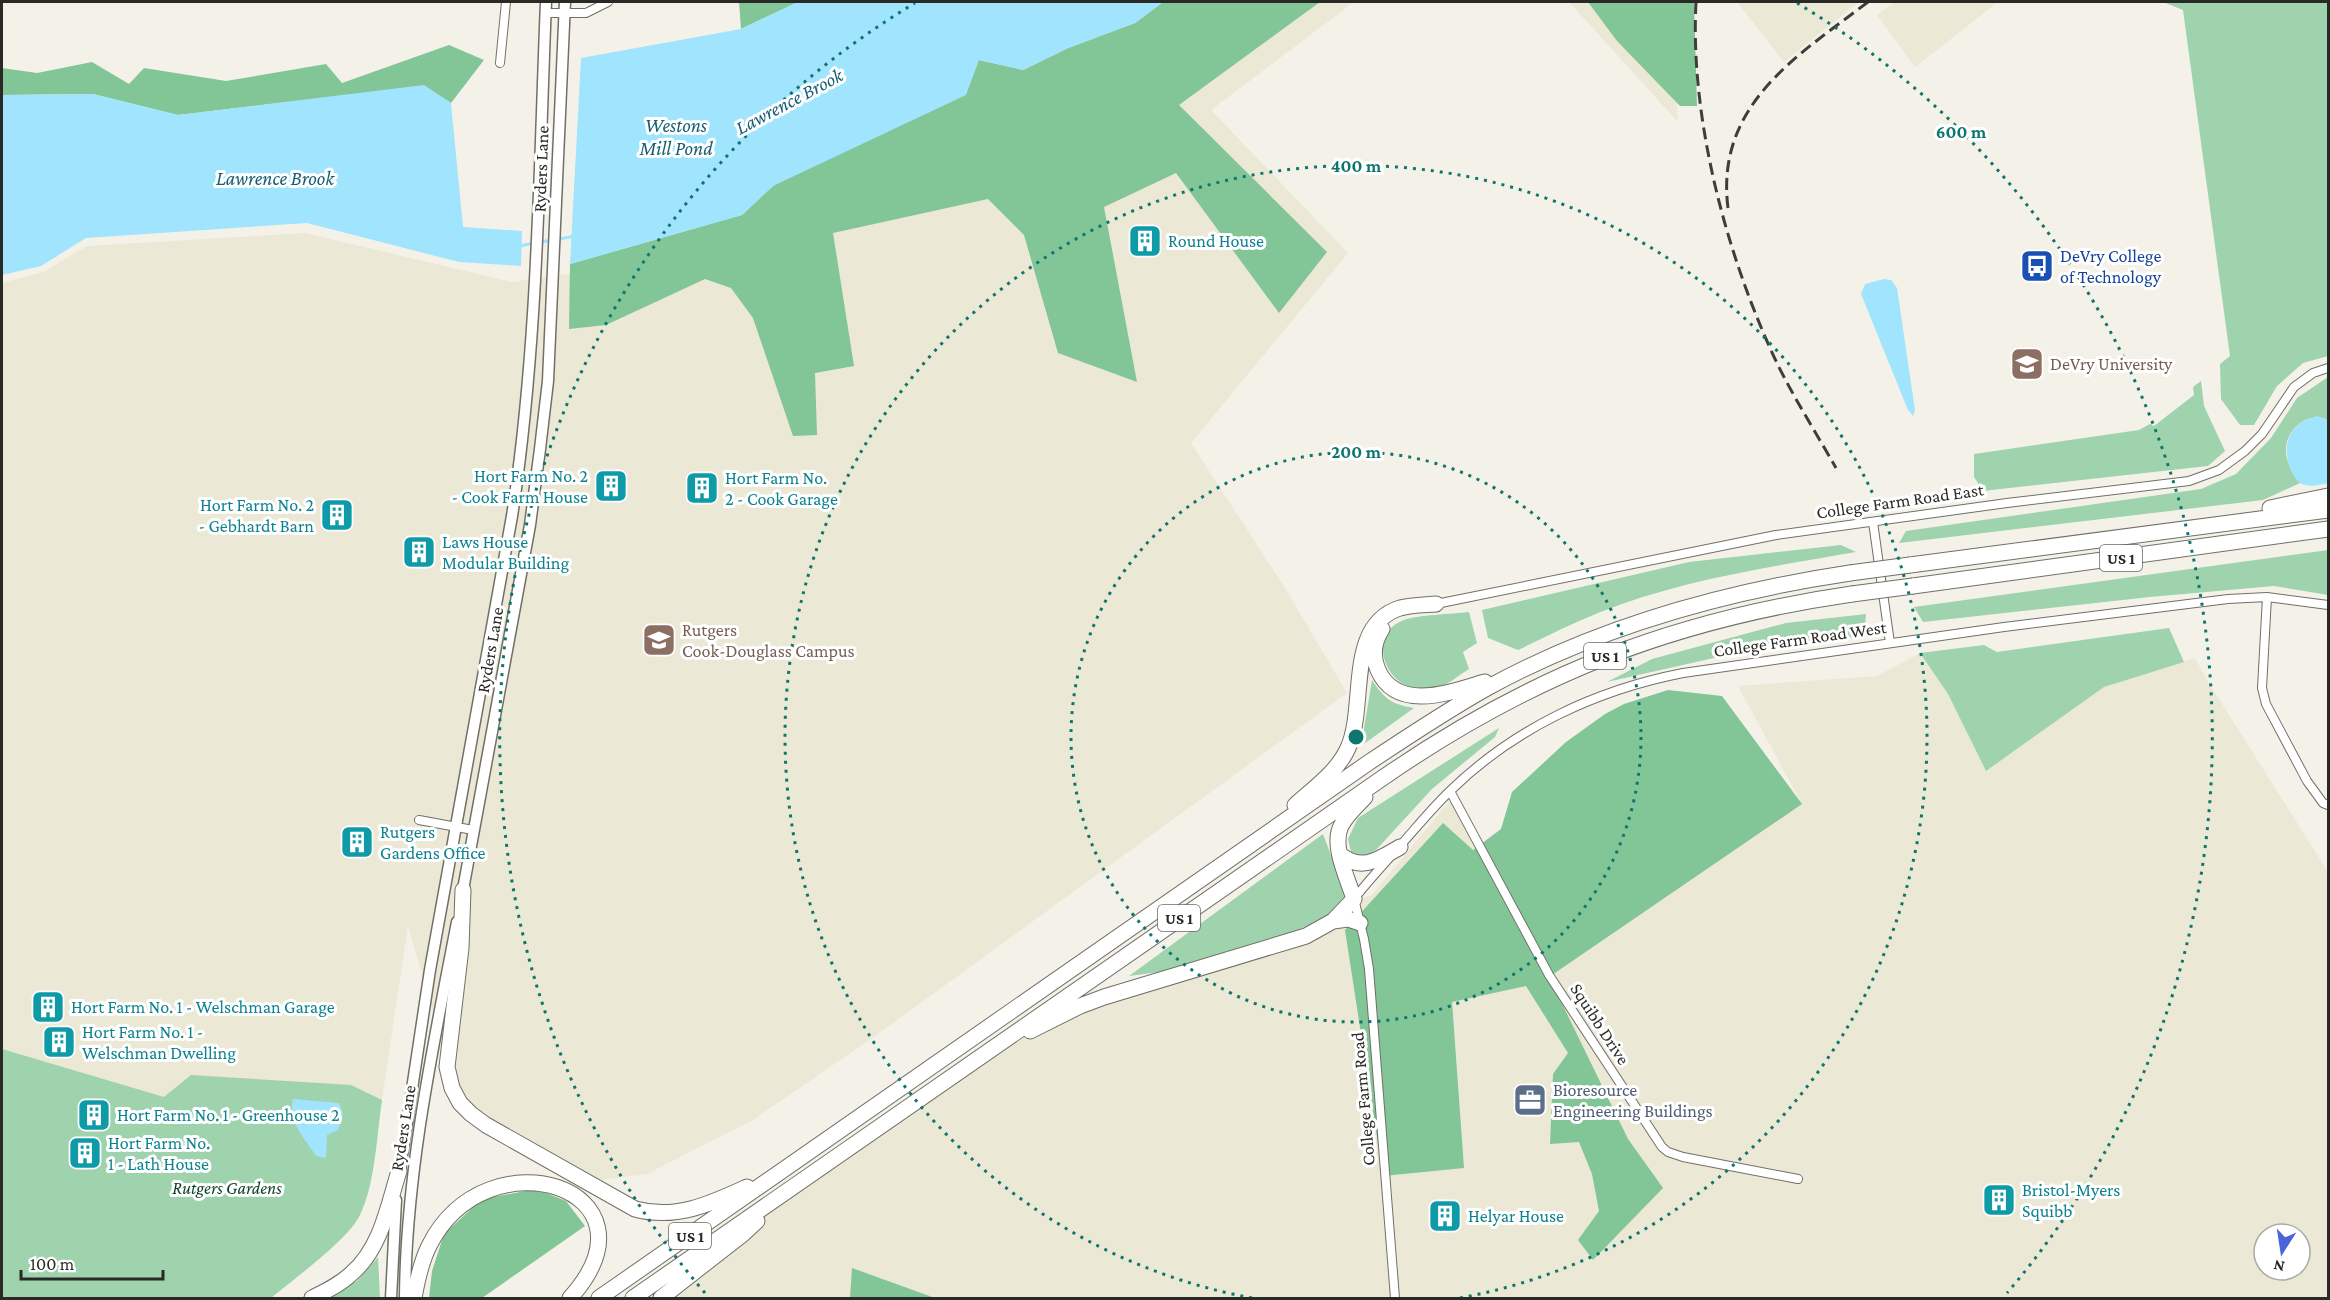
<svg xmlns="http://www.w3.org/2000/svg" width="2330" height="1300" font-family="'Crimson Pro',serif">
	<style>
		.built { fill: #ebe8d6; fill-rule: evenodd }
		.green { fill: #9ed3ad }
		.forest { fill: #82c597 }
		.water { fill: #a0e4fd }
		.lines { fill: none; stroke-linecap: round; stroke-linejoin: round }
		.stream { stroke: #a0e4fd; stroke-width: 3 }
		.street-casing { stroke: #716f66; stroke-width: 10 }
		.secondary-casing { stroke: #716f66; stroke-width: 13 }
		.highway-casing { stroke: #716f66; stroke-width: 17 }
		.street { stroke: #fff; stroke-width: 8 }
		.secondary { stroke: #fff; stroke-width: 10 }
		.highway { stroke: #fff; stroke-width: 15 }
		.rail { stroke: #3e3e39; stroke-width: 3; stroke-dasharray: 12 6; stroke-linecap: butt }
		.highway-bridge-casing { stroke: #716f66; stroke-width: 17; stroke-linecap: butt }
		.highway-bridge { stroke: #fff; stroke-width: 15 }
		.ring { fill: none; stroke: #0f766e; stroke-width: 3; stroke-dasharray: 3 6 }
		.labels { text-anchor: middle; stroke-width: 6; stroke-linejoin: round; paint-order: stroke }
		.shield { fill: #fff; stroke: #696966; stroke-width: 1.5 }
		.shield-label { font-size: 16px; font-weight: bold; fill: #292925 }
		.street-label { font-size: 18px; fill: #292925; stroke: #fff }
		.culture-label { font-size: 18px; fill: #0d838f; stroke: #fff; text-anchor: start }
		.transit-label { font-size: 18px; fill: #164399; stroke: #fff; text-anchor: start }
		.education-label { font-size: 18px; fill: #785e54; stroke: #fff; text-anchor: start }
		.service-label { font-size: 18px; fill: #4e5e75; stroke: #fff; text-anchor: start }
		.park-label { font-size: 18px; font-style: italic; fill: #0a3f21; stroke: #fff }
		.water-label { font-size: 20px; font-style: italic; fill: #175f74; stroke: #fff }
		.centre { fill: #0f766e; stroke: #fff; stroke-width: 3 }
		.ring-label { font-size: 18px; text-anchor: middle; font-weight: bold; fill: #0f766e; stroke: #fff; stroke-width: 6; stroke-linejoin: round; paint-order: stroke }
	</style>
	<rect width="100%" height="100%" fill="#f4f2e8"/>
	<!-- built -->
	<path class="built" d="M1190,2H1354L1211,110L1348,253L1191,443L1285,588L1347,693L871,1039L753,1120L647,1174L600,1180L471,1111L458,1098L408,926L368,1193L358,1219L341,1239L271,1298H2V283L43,272L87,246L305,233L512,282L581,272Z
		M1569,2H1670L1678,122Z
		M1737,2H1859L1784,62Z
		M1895,2H1998L1915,67L1877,15Z
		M1920,653L1948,694L1986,771L2104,687L2195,658L2207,680L2328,872V1298H633L978,1058L1068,1011L1294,940L1354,899L1371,896L1453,797L1541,961L1802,804L1738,686L1877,676ZM2264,1234H2300V1270H2264Z"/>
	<!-- green -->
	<path class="green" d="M2163,2H2328V356L2303,363L2277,386L2254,425H2240L2221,399L2220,364L2230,356L2183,10Z
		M2328,377V420C2312,412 2292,424 2287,442C2283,456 2291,472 2300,483L2263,500L1899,543L1906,531L2201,489L2236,474L2271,438L2297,398Z
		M2201,381L2204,406L2225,451L2208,466L1983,491L1974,477V454L2139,430L2150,424L2154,426L2194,395L2193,387Z
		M1841,545L1856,552C1770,567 1679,580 1598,613C1571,624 1545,637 1518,650L1488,638L1482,610L1689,562Z
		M2328,550V595L2274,586L2150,597L1923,622L1914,607Z
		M1469,612L1477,643L1463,652L1469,669C1459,675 1448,685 1437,688C1388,702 1362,635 1404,620C1417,615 1453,614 1469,612Z
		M1866,614L1865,628L1853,637L1754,649L1607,682L1652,659L1786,623Z
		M2169,628L2184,662L2104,687L1986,771L1948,694L1920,653L1984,645L1997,652Z
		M1372,680C1385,700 1392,704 1414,708L1361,746Z
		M1499,728L1495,737L1432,789L1376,850L1361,858L1351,852L1348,839L1358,818Z
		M1323,834L1346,895L1329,916L1291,933L1175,970L1129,976Z
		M2,1049L164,1097L191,1075L351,1085L382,1100C377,1134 375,1187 359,1217C347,1240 293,1280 271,1298H2Z
		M378,1257L380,1298H326L357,1281Z"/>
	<!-- forest -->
	<path class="forest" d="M739,2H798L741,29Z
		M1163,2H1320L1179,105L1327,252L1279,313L1176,173L1104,207L1137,382L1058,353L1024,235L988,199L833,233L854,366L815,373L817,435L793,436L753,318L731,288L705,279L606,325L569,329L570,264L742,215L773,186L979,60L1023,70L1068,48L1135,23Z
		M1588,2H1694L1697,106H1680L1617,41Z
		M449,45L484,60L451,103L424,86L178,115L93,94L2,95V68L37,73L92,62L129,84L144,68L226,81L326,64L342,83Z
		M1668,690L1722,696L1802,804L1549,977L1628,1139L1663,1188L1593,1260L1578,1240L1599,1211L1592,1174L1579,1142L1550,1144L1553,1074L1568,1053L1526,986L1452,1002L1464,1168L1383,1176L1345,930L1443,823L1473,850L1501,829L1512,792L1566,742L1605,714L1624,704Z
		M536,1189L566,1201L585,1226L482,1298H429L432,1271L444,1234L482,1199Z
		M852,1268L935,1298H850Z"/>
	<!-- water -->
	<path class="water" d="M798,2H1163L1135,23L1068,48L1023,70L979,60L966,95L773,186L742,215L570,264L581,58L741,29Z
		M424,85L451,103L463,227L522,231L521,266L459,262L307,223L86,238L41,266L2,275V95L93,94L178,115Z
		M1884,279L1891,280L1897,288L1915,410L1913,416L1908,410L1861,294L1865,284Z
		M2317,416L2328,420V483C2320,485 2308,488 2300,483C2295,480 2292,472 2290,467C2281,442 2291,423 2317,416Z
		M293,1099L339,1103L343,1114L338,1130L327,1135L326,1158L316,1156C304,1137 288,1123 293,1099Z"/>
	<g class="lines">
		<!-- stream -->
		<path class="stream" d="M541,242L576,236
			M520,246L534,243"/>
		<!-- street casing -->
		<g class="street-casing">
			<path id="street" d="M545,13H586L608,2
				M500,63L506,2
				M1873,522L1890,643
				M2267,597L2262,688L2266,704L2307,781L2323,803L2328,805
				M1436,604L1776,535L2007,503L2189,481L2219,470L2245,451L2262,434L2294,387L2313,373L2328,368
				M1450,791L1549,975L1662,1147L1668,1152L1683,1157L1798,1179
				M419,820L473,830
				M1395,1298L1369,969L1364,939L1354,899C1368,881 1384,864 1399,847C1416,828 1432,808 1451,790C1515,728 1596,690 1683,673L2004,627L2228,599L2267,597L2328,605"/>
		</g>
		<!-- secondary casing -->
		<g class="secondary-casing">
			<path id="secondary" d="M462,895L530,525L540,449L548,381L565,2
				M399,1175L430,970L512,516C538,346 539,173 546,2
				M391,1298L396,1200
				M405,1298C406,1171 433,1047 457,922"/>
		</g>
		<!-- highway casing -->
		<g class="highway-casing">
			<path id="highway" d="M2270,508L2328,496
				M1910,565L2328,510
				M1913,586L2328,529
				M1382,629C1374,641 1372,656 1378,670C1397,713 1451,692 1485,682
				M1295,805C1314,788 1338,771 1348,748C1367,706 1345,625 1400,608C1411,605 1424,605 1436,604
				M1341,855C1362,872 1379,859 1400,847
				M463,890L461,948L447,1067L452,1088L460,1103L471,1114L486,1125L635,1209C676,1220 710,1204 747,1187
				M1333,921L1348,919L1360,923
				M1030,1031L1080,1006L1104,997L1306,936L1333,921L1354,899C1348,879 1331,846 1341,826C1346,815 1357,806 1365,797
				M312,1298C326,1291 341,1284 352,1273C381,1248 388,1206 399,1171
				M414,1298C417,1281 421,1262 429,1246C487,1130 668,1189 570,1298
				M599,1298L1368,763C1407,737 1446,711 1487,688C1600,626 1723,592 1850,573
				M633,1298L1381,779C1531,675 1672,620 1852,594
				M661,1298L743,1234L757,1221"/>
		</g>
		<!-- street -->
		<use href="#street" class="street"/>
		<!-- secondary -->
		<use href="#secondary" class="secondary"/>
		<!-- highway -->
		<use href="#highway" class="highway"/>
		<!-- rail -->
		<path class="rail" d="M1696,2C1690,115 1724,245 1770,348C1788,389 1814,429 1836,468
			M1728,208C1715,105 1797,56 1868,2"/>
		<!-- highway-bridge casing -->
		<g class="highway-bridge-casing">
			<path id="highway-bridge" d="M1850,573L1910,565
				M1852,594L1913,586"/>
		</g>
		<!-- highway-bridge -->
		<use href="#highway-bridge" class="highway-bridge"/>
	</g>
	<!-- distance rings -->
	<g class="ring">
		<circle cx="1356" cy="737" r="285"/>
		<path d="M1252 1298A571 571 0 1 1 1460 1298"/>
		<path d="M705 1293A856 856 0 0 1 915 3M1797 3A856 856 0 0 1 2007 1293"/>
	</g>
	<!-- icons -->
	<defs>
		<g id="building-square" transform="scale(1.725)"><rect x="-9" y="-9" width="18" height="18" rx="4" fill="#0f9aa8" stroke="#fff"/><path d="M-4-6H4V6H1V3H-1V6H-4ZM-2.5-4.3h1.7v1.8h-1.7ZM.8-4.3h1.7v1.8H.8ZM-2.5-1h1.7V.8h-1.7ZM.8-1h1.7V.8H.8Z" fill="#fff"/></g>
		<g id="bus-square" transform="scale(1.725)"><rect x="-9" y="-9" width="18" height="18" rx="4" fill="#1a4fb4" stroke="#fff"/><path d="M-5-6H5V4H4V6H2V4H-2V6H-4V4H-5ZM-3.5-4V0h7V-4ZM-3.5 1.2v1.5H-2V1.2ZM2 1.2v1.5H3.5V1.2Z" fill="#fff"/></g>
		<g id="university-square" transform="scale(1.725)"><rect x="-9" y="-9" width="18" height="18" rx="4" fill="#8d6e63" stroke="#fff"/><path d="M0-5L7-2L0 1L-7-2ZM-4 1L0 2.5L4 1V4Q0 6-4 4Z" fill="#fff"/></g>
		<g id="office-square" transform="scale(1.725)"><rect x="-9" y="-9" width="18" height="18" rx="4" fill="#5c6f8a" stroke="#fff"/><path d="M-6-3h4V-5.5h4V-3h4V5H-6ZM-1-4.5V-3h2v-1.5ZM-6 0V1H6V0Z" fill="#fff"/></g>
	</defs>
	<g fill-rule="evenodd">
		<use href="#building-square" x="1145" y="241"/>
		<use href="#bus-square" x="2037" y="266"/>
		<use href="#university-square" x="2027" y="364"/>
		<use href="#building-square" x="611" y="486"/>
		<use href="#building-square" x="702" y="488"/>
		<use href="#building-square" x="337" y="515"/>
		<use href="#building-square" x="419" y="552"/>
		<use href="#university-square" x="659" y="640"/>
		<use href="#building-square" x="357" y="842"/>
		<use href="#building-square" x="48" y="1007"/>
		<use href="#building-square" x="59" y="1042"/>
		<use href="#office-square" x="1530" y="1100"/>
		<use href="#building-square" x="94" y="1115"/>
		<use href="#building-square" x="85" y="1153"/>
		<use href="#building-square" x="1999" y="1200"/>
		<use href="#building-square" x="1445" y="1216"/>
	</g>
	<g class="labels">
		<!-- shield labels -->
		<g class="shield">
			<rect x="2100" y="545" width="42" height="26" rx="4.5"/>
			<rect x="1584" y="643" width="42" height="26" rx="4.5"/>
			<rect x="1158" y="905" width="42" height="26" rx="4.5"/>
			<rect x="669" y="1223" width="42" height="26" rx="4.5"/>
		</g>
		<g class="shield-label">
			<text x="2121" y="564">US 1</text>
			<text x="1605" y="662">US 1</text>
			<text x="1179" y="924">US 1</text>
			<text x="690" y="1242">US 1</text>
		</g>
		<!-- street labels -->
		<g class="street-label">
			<text transform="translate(541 169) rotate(-88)" y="6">Ryders Lane</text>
			<text transform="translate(1900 501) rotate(-8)" y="6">College Farm Road East</text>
			<text transform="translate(1800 639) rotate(-8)" y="6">College Farm Road West</text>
			<text transform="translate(490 650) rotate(-80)" y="6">Ryders Lane</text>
			<text transform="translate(1600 1024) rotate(57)" y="6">Squibb Drive</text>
			<text transform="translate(1363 1099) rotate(-95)" y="6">College Farm Road</text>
			<text transform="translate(403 1128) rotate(-81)" y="6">Ryders Lane</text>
		</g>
		<!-- culture labels -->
		<g class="culture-label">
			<text x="1168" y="247">Round House</text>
			<text x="588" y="482" text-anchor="end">Hort Farm No. 2<tspan x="588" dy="21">- Cook Farm House</tspan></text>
			<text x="725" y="484">Hort Farm No.<tspan x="725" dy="21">2 - Cook Garage</tspan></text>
			<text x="314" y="511" text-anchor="end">Hort Farm No. 2<tspan x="314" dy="21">- Gebhardt Barn</tspan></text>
			<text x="442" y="548">Laws House<tspan x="442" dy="21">Modular Building</tspan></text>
			<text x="380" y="838">Rutgers<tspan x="380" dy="21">Gardens Office</tspan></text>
			<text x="71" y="1013">Hort Farm No. 1 - Welschman Garage</text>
			<text x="82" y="1038">Hort Farm No. 1 -<tspan x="82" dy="21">Welschman Dwelling</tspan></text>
			<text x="117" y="1121">Hort Farm No. 1 - Greenhouse 2</text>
			<text x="108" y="1149">Hort Farm No.<tspan x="108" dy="21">1 - Lath House</tspan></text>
			<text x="2022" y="1196">Bristol-Myers<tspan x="2022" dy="21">Squibb</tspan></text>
			<text x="1468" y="1222">Helyar House</text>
		</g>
		<!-- transit labels -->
		<g class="transit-label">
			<text x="2060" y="262">DeVry College<tspan x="2060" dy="21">of Technology</tspan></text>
		</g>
		<!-- education labels -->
		<g class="education-label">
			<text x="2050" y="370">DeVry University</text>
			<text x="682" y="636">Rutgers<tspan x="682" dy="21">Cook-Douglass Campus</tspan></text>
		</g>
		<!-- service labels -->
		<g class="service-label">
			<text x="1553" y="1096">Bioresource<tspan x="1553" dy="21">Engineering Buildings</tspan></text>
		</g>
		<!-- park labels -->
		<g class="park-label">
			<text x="227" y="1194">Rutgers Gardens</text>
		</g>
		<!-- water labels -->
		<g class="water-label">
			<text transform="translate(789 101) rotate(-28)" y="7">Lawrence Brook</text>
			<text x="676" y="132">Westons<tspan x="676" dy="23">Mill Pond</tspan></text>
			<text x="275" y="185">Lawrence Brook</text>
		</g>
	</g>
	<circle cx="1356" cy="737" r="9" class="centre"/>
	<g class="ring-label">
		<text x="1961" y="138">600 m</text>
		<text x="1356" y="172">400 m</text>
		<text x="1356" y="458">200 m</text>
	</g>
	<!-- border -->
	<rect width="2330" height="1300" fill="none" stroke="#292925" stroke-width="6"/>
	<!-- north arrow -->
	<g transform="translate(2282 1252) rotate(192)"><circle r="28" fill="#ffffff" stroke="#a9a9a8" stroke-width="1.5"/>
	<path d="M0-4.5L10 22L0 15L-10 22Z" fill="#4864d8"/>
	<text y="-9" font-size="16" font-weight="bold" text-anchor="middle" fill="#292925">N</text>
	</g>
	<!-- scale -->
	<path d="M21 1270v9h142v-9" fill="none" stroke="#292925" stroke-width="3"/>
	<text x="30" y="1270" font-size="18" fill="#292925" stroke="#ffffff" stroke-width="4.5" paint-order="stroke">100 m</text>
</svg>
